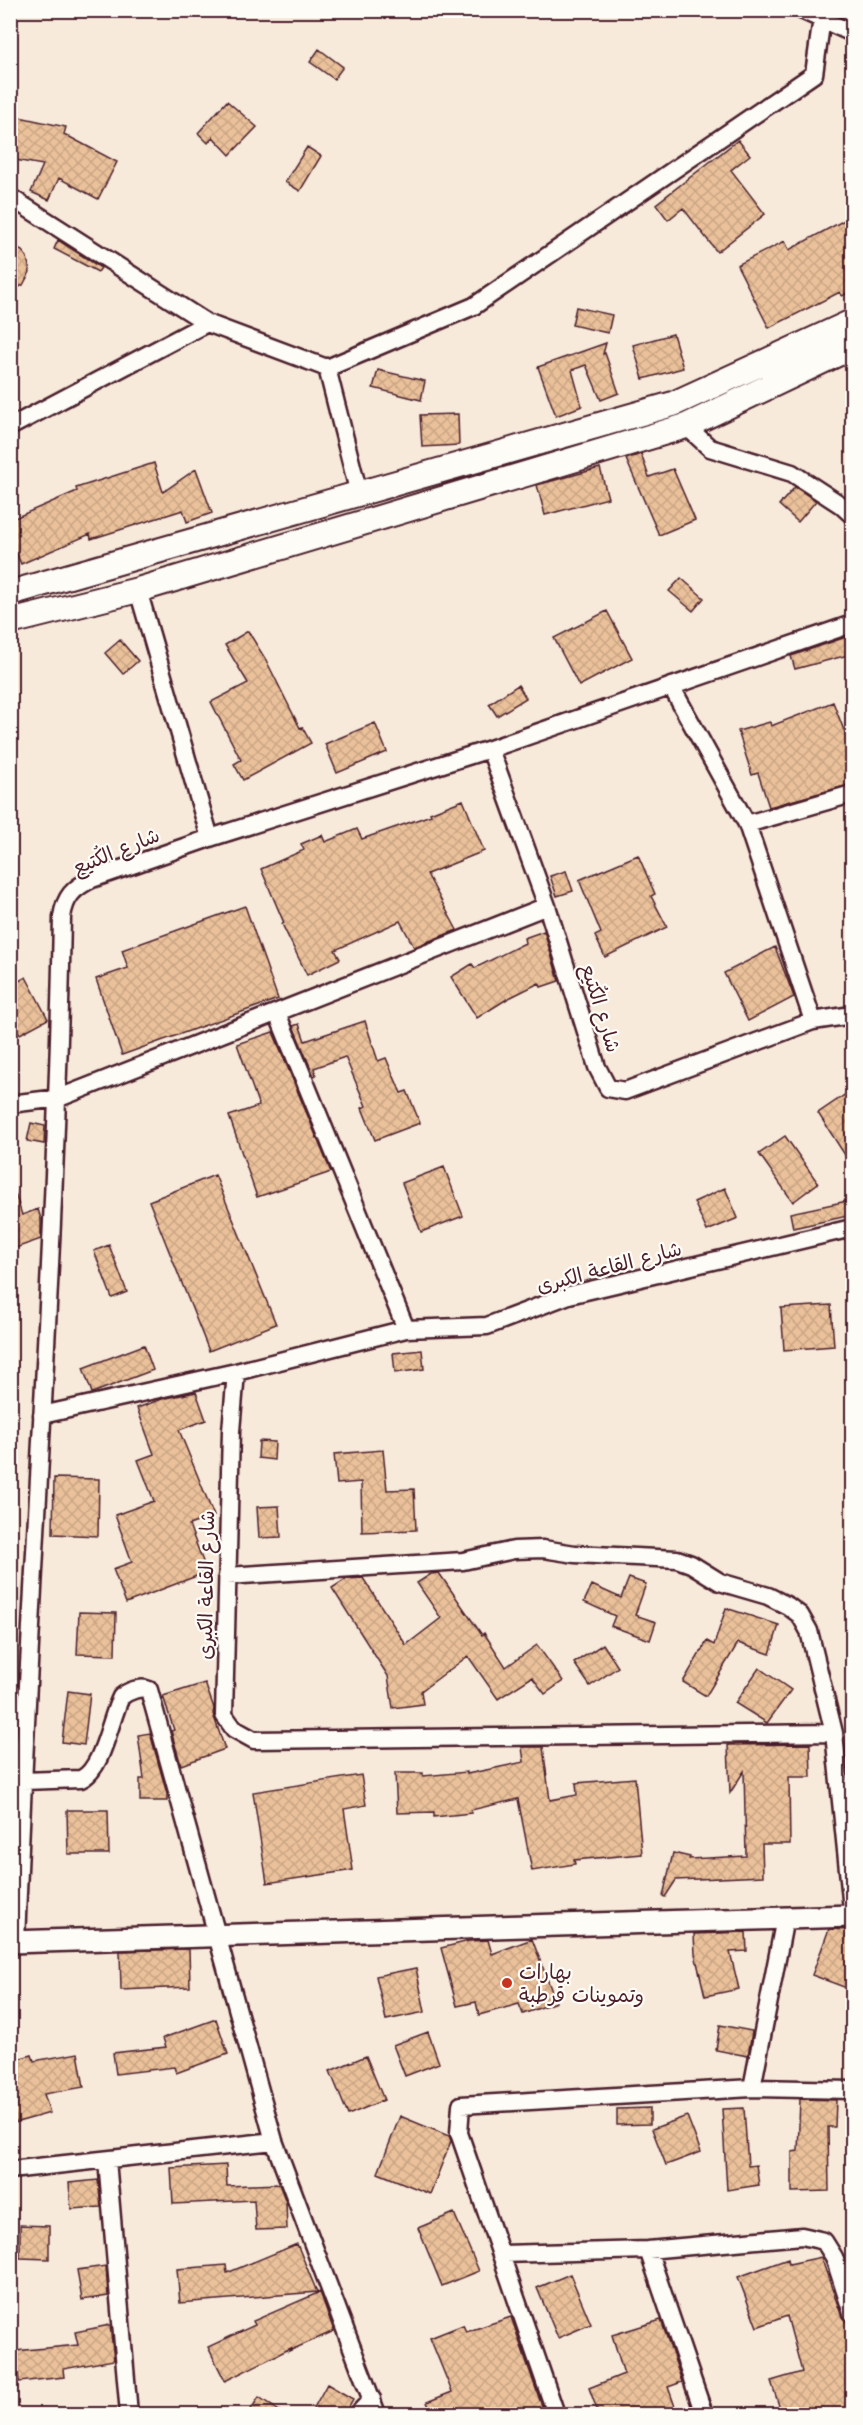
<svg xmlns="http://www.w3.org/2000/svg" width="863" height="2425" font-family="'Comic Neue','Playpen Sans Arabic',sans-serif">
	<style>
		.building { fill: url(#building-cross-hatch); stroke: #4a1f2b; stroke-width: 1.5 }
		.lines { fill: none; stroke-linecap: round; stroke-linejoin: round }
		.minor-casing { stroke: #4a1f2b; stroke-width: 21 }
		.tertiary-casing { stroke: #4a1f2b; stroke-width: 26 }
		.secondary-casing { stroke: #4a1f2b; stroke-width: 28 }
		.minor { stroke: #fdfcf7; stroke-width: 16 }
		.tertiary { stroke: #fdfcf7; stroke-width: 21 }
		.secondary { stroke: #fdfcf7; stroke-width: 24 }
		.poi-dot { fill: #c8321e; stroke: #fdfcf7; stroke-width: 2 }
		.labels { text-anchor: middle; stroke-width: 4.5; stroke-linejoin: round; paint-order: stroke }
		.street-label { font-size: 20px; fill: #4a1f2b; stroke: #fdfcf7 }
		.poi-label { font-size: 20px; fill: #4a1f2b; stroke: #fdfcf7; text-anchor: start }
	</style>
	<defs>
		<pattern id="building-cross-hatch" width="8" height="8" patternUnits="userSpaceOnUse" patternTransform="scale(1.5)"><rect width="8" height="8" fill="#eac19a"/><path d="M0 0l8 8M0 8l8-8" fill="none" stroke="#caa585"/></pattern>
	</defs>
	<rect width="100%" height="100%" fill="#f7eadb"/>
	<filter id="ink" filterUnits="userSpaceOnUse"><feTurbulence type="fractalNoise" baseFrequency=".0167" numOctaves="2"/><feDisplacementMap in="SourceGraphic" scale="12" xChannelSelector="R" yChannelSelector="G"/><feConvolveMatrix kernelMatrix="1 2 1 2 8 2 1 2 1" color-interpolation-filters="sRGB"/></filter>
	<g filter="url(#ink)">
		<!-- building -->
		<path class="building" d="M319,49L343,67L334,79L310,62Z
			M227,101L257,127L230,155L213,137L208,143L198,133Z
			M10,115L66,127L64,134L117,162L98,199L59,178L49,200L31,192L43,165L10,159Z
			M738,140L750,155L731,170L765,214L717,252L683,208L668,220L656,204Z
			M307,147L321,156L300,191L285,182Z
			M852,216V291L842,296L840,292L769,328L737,265L785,241L789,250Z
			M58,240L101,268L98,272L54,249Z
			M10,244L22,251L27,257L30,272L23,285L10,292Z
			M576,307L612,315L608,333L572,325Z
			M673,334L683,368L643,379L633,345Z
			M606,343L603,354L605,353L619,393L601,400L586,365L572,370L582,406L556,416L538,367Z
			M378,370L425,381L421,400L373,388Z
			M458,414L459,445L422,447L420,415Z
			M641,454L649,477L673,469L695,520L659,535L626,459Z
			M154,463L163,492L196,469L212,513L187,522L183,510L91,539L90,534L21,564L10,539V520L77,491L76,488Z
			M600,468L608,498L545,515L537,485Z
			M795,487L816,501L798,522L779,505Z
			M681,578L704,598L693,611L669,591Z
			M607,611L632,658L579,686L554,638Z
			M248,631L266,660L300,728L302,727L311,743L243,780L234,764L241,760L211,702L248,683L225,645Z
			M852,635V654L795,669L791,656Z
			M120,640L138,661L123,674L105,653Z
			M518,685L526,698L497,716L489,704Z
			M833,702L852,751V784L769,807L758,773L752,775L738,731L770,722L771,726Z
			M375,723L387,752L337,773L325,744Z
			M463,800L484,851L427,874L457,930L414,947L400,921L335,950L340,959L307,975L282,924L284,923L261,869L304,850L301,844L322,835L325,842L357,829L362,839L431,815L430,813Z
			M638,855L655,894L651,896L667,927L605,957L595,936L601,933L579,880Z
			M566,871L573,891L557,896L550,876Z
			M245,906L278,999L122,1055L96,979L128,968L122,950Z
			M544,931L559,981L541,987L539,983L507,999L477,1018L451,977L472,964L475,968L525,943L524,938Z
			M775,947L794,997L748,1021L724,973Z
			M26,977L48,1019L20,1034L10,1016V986Z
			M365,1021L378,1061L386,1058L401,1093L407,1091L420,1123L375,1140L362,1108L366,1106L345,1057L314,1068L316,1075L314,1076L293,1026L299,1024L305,1041Z
			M273,1032L331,1172L257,1197L229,1116L259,1106L237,1044Z
			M852,1090V1166L818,1113Z
			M31,1123L45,1126L44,1144L27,1141Z
			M785,1136L818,1183L793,1202L759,1154Z
			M444,1167L463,1216L421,1232L402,1183Z
			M215,1175L276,1324L209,1351L149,1201Z
			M725,1188L738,1218L707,1231L694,1202Z
			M10,1190H14L22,1215L38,1209L41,1219V1239L10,1250Z
			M852,1200V1215L793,1228L790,1213Z
			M109,1245L127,1292L112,1298L94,1251Z
			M831,1305L834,1346L784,1350L781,1308Z
			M144,1345L153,1370L92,1393L83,1368Z
			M422,1350L424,1369L395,1373L393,1353Z
			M196,1392L206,1420L179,1430L214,1516L189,1525L207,1572L126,1603L113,1569L132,1562L115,1515L154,1501L138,1460L154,1454L137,1408L162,1399Z
			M259,1441L275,1442L274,1460L258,1458Z
			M383,1450L387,1490L414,1489L416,1530L362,1532L361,1482L337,1484L334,1454Z
			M54,1478L99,1479L98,1536L53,1534Z
			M279,1506L281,1537L259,1538L257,1507Z
			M439,1573L482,1635L484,1633L506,1667L537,1645L563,1681L545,1694L532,1677L498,1699L468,1656L421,1691L423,1704L393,1708L388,1676L332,1588L346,1579L363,1578L406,1645L441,1618L417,1583L431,1574Z
			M629,1578L646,1584L635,1615L656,1622L650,1640L611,1626L615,1616L584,1602L592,1585L621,1598Z
			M726,1608L779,1625L770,1654L738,1643L706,1696L683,1682L707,1641L714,1645Z
			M79,1612L116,1613L115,1655L77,1654Z
			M603,1644L618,1667L590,1686L574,1663Z
			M759,1668L791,1690L767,1723L735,1703Z
			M205,1683L214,1708L213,1714L225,1749L181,1765L171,1731L174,1730L163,1696Z
			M68,1691L90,1694L84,1745L62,1742Z
			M150,1733L167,1794V1801H140V1779H144L138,1735Z
			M810,1744L811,1777H789L790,1844H762L763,1876L676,1880L665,1897L663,1896L673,1853L690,1857L689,1859L746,1856L744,1771L730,1793L728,1745Z
			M522,1747H543L550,1800L577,1795L576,1783L635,1778L642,1854L574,1860L575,1864L532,1871L518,1799L471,1810V1813L434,1817V1812L397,1813L395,1773H423V1776L467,1772V1774L524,1762Z
			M361,1775L366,1805L344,1809L353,1870L267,1883L253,1792Z
			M67,1810H108L109,1854H68Z
			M829,1929L852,1930V1990L812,1975Z
			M746,1932L747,1951L730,1952L739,1989L705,1996L695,1954L694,1934Z
			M532,1939L556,2002L523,2014L519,2004L479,2015L476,2002L457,2006L441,1948L469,1941L488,1940L492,1954Z
			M189,1949L190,1987L121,1990L120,1951Z
			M416,1968L425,2012L386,2020L376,1976Z
			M216,2019L228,2054L176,2073L174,2067L116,2074L113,2053L166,2047L163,2038Z
			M720,2025L752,2031L748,2056L716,2050Z
			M428,2032L439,2063L405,2076L393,2045Z
			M78,2053L84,2087L44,2094L50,2113L14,2123L10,2112V2061L32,2055L34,2061Z
			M366,2056L384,2100L348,2115L330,2071Z
			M800,2099L836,2100L835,2127H828L829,2191L792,2192V2152L798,2151Z
			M650,2108V2124L617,2125V2109Z
			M744,2108L748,2166L756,2165L759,2185L727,2190L722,2109Z
			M400,2116L449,2136L451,2141L430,2194L378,2173Z
			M687,2116L701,2152L666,2165L652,2129Z
			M226,2165L227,2186L279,2184L286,2202L287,2229L256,2230L254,2200L173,2204L171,2168Z
			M98,2180L101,2207L71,2209L69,2183Z
			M454,2213L479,2271L442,2286L418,2228Z
			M20,2225L49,2226V2259L20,2258Z
			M297,2244L317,2292L180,2303L177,2269L226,2265L227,2273Z
			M821,2257L842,2317L852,2326V2415H782L771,2381L802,2372L787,2316L757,2327L738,2277L788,2259L789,2264Z
			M106,2266L108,2296L82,2300L77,2270Z
			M570,2274L591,2324L558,2338L537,2288Z
			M320,2292L334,2331L289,2351L291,2348L225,2381L208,2347L255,2325L253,2321Z
			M511,2317L545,2415H432L427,2402L452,2392L430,2338L463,2325L466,2332Z
			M661,2320L682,2382L668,2387L678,2415H599L589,2388L624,2374L612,2335Z
			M110,2325L114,2360L63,2369L64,2377L19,2382L15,2351L78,2345L75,2332Z
			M327,2384L353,2399L344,2415H310Z
			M259,2397L285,2415H247Z"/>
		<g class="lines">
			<!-- minor casing -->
			<g class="minor-casing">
				<path id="minor" d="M801,10L852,33
					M10,197L207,323
					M686,426L710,448L792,473L841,505L852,515
					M10,427L207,323L327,368
					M359,494L327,368L474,306L814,74L822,18L819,10
					M138,590L210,838
					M671,686L747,824L813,1021
					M490,749L852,624
					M747,824L852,794
					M277,1013L406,1329
					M10,1104L59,1098L547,906
					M236,1372L231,1431L224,1715L234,1729L254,1740L834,1733
					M42,1415L236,1372L406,1329L487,1326L569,1295L852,1228
					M227,1576L463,1561L514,1550L543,1549L575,1554L677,1559L691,1564L720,1582L768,1596L788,1606L800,1615L809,1631L834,1733L852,1909
					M23,1781L81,1779C103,1769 110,1719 121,1697C128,1691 141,1686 149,1690L274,2141L377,2414
					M16,1942C29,1600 56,1259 62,917C65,897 73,888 92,879L210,838L490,749L547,906L597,1067L608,1088L625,1091L813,1021L852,1015
					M752,2088L785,1918
					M107,2160L129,2414
					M10,2170L274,2141
					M648,2250L704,2414
					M502,2254L648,2250L802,2236L824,2241L834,2257L852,2313
					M358,2414L372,2399
					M556,2414L459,2133L461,2105L752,2088L852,2090"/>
			</g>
			<!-- tertiary casing -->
			<g class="tertiary-casing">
				<path id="tertiary" d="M10,1942L852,1916"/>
			</g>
			<!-- secondary casing -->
			<g class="secondary-casing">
				<path id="secondary" d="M10,593L673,404L852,322
					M10,622L138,590L686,426L852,347"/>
			</g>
			<!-- minor -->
			<use href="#minor" class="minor"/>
			<!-- tertiary -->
			<use href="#tertiary" class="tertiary"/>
			<!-- secondary -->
			<use href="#secondary" class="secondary"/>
		</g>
	</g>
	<!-- markers -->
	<circle class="poi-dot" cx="507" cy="1983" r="6"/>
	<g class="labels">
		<!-- street labels -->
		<g class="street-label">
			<text transform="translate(116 851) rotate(-22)" y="7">شارع الكُتيع</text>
			<text transform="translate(601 1008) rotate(73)" y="7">شارع الكُتيع</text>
			<text transform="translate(609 1267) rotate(-15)" y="7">شارع القاعة الكبرى</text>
			<text transform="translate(206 1585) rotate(-89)" y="7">شارع القاعة الكبرى</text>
		</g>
		<!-- poi labels -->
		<g class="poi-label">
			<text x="519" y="1979">بهارات<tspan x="519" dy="23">وتموينات قرطبة</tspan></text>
		</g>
	</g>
	<!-- margin -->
	<rect width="863" height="2425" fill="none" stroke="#fdfcf7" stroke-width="36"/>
	<rect x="18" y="18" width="827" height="2389" fill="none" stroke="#4a1f2b" stroke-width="2" filter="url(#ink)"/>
</svg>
